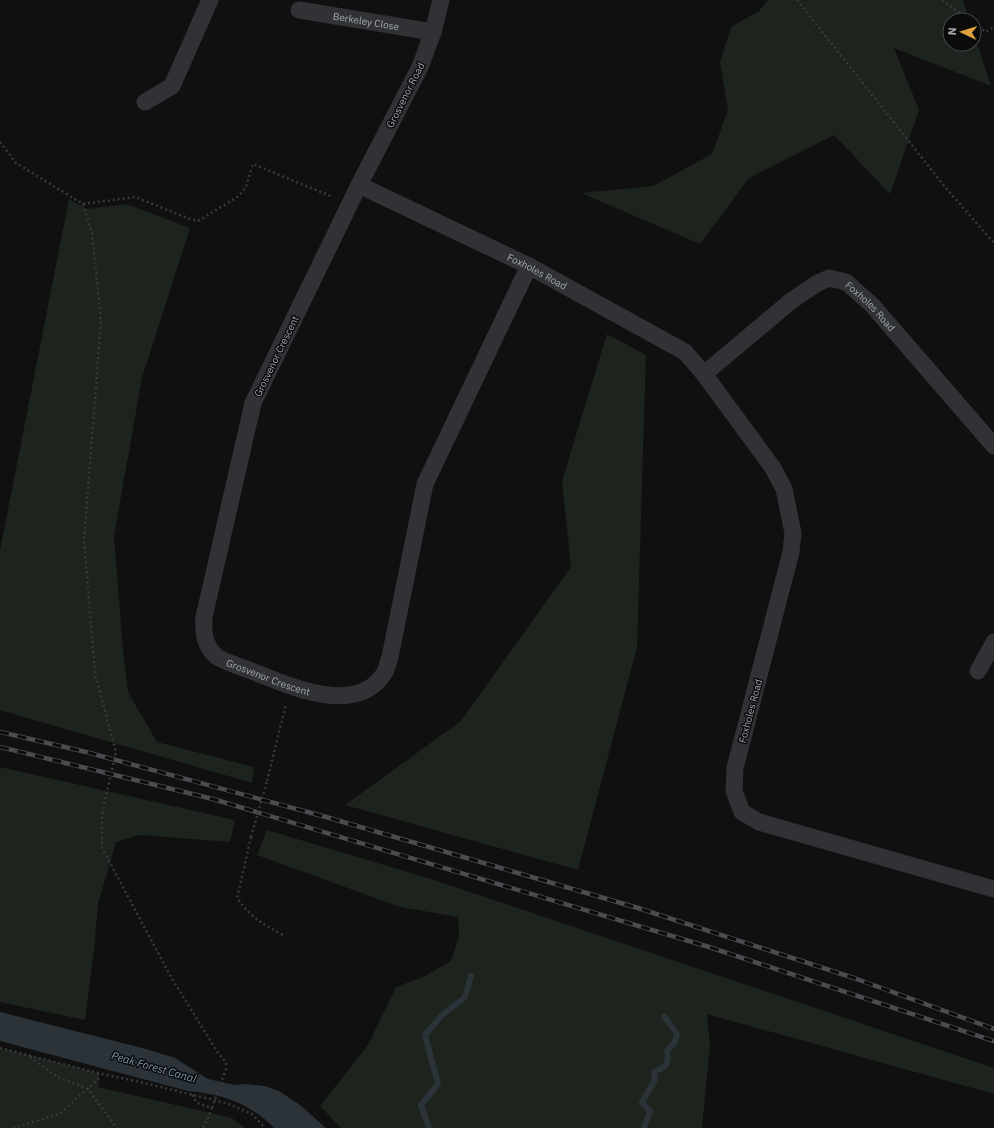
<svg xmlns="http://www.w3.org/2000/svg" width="994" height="1128" font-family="'IBM Plex Sans',sans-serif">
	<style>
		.green { fill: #1d231d }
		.water { fill: #2b3238 }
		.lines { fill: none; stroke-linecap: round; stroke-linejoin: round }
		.stream { stroke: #2b3238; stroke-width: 6 }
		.path { stroke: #38393d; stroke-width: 2.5; stroke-dasharray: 2 3; stroke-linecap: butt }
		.minor { stroke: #313236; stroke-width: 17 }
		.rail-casing { stroke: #4b4c50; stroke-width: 4.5 }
		.rail { stroke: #0b0b0c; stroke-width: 3; stroke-dasharray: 9; stroke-linecap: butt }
		.path-bridge { stroke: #38393d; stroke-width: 2.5; stroke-dasharray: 2 3; stroke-linecap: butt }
		.labels { text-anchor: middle; stroke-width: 3; stroke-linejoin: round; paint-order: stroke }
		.street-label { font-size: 10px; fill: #a3a7b0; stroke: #0b0b0c }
		.water-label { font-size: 11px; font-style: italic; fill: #7d95a9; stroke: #0b0b0c }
	</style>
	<rect width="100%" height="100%" fill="#101011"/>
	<!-- green -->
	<path class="green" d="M768,0H963L969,20H950V44H974V34L991,86L894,48L919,110L890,194L834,135L749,178L700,244L581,193L653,186L712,154L728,110L720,62L731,27L759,11Z
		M69,199L87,209L126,204L190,228L142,378L114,536L123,650L128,692L157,742L254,767L252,783L0,710V550Z
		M607,334L646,355L637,647L578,870L345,805L461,721L571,567L562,481Z
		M0,767L235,820L230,842L140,835L116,842L98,904L94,950L85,1020L0,1002Z
		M267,830L431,879L994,1068V1094L707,1014L710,1046L702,1128H341L320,1106L368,1045L396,987L425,976L451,961L459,937L458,917L400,907L257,855Z
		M0,1048L98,1073L99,1078L98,1087L232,1118L245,1128H0Z"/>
	<!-- water -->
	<path class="water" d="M0,1012L146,1049L175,1058L208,1079L235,1085L243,1084L265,1086L279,1091L300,1105L326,1128H274C250,1103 222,1094 188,1091L0,1041Z"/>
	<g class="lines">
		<!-- stream -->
		<path class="stream" d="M429,1128L421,1105L438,1084L425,1035L442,1015L465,997L471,976
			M644,1128L650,1111L642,1102L655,1080L654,1072C667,1066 669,1065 667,1051L675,1042L677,1034L664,1016"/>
		<!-- path -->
		<path class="path" d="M797,0L945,187L994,243
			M942,0L969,20
			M974,24L986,32L994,27
			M0,142L16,163L83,204L135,197L190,219L198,221L239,196L246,187L253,164L333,197
			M83,204L92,233L101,322L84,540L95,674L116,752L102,814V848L171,977L218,1053L226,1062V1069
			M267,781L286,704
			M251,837L237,898C251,918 263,924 283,935
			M0,1048L98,1073L140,1082L226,1103L252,1114L265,1128
			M30,1057L57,1077L88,1089L117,1128
			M192,1095L197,1103L212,1108L203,1128
			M13,1128L60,1114L99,1078L98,1074"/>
		<!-- minor -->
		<g class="minor">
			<path id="s1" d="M441,0L433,32L420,67L359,185L253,403L204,617C203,632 204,645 216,656C221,661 250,670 259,674C294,688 359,716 385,672C387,668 388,662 390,657L425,484L529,266"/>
			<path id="s2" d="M299,10L433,32"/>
			<path d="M145,102L172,86L210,0"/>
			<path id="s3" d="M359,185L529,266L685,352L704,374L773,468L784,489L793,533L791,552L735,768L734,791L742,812L759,822L994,889"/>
			<path id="s4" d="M704,374L791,301L816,284L829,278L846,282L872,305L994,446"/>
			<path d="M978,671L994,642"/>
		</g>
		<!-- rail casing -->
		<g class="rail-casing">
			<path id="rail" d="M0,732L86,752L326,817L638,908L854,978L994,1029
				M0,747L213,799L709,947L994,1041"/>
		</g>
		<!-- rail -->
		<use href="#rail" class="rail"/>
		<!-- path-bridge -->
		<path class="path-bridge" d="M251,837L267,781
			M212,1108L226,1069"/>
	</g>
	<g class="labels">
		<!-- street labels -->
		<g class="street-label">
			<text dy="4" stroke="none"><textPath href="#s2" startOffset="68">Berkeley Close</textPath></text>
			<text transform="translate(405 95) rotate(-63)" y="4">Grosvenor Road</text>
			<text dy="4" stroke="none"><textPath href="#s3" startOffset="198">Foxholes Road</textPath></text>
			<text dy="4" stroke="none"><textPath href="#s4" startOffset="210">Foxholes Road</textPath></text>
			<text transform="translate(276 356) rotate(-64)" y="4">Grosvenor Crescent</text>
			<text dy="4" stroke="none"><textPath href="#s1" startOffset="764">Grosvenor Crescent</textPath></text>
			<text transform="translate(750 711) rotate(-75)" y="4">Foxholes Road</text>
		</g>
		<!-- water labels -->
		<g class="water-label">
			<text transform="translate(154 1067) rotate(16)" y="4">Peak Forest Canal</text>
		</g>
	</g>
	<!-- north arrow -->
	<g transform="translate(962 32) rotate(274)"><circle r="19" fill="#0b0b0c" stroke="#48494e"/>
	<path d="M0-3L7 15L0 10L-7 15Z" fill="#dda23d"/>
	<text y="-6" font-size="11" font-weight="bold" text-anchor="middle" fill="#a3a7b0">N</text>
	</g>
</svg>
